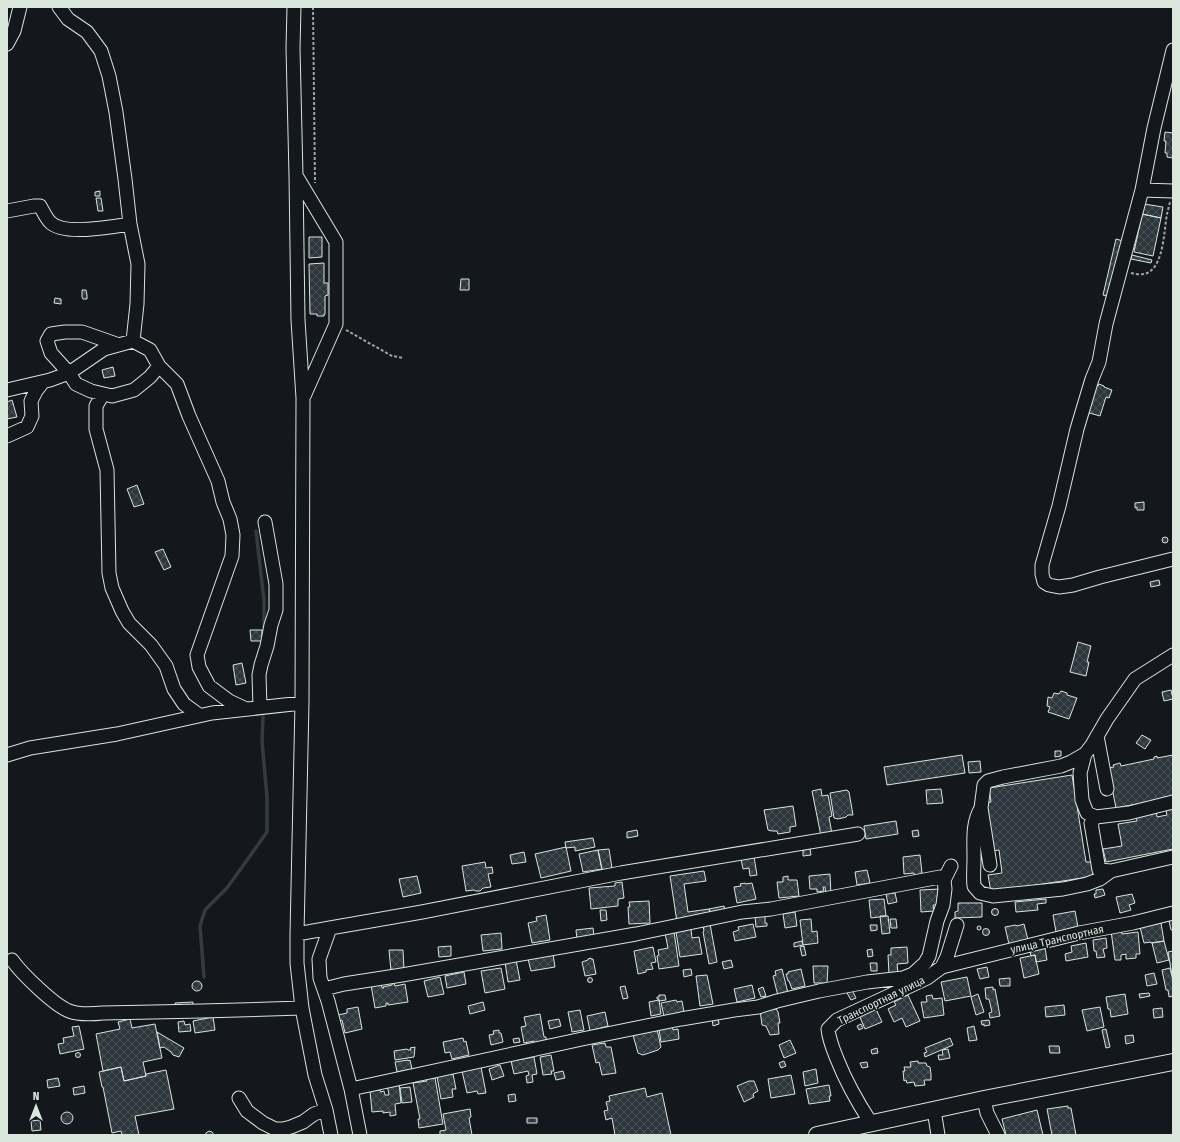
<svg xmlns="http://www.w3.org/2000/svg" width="1180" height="1142" font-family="'Fira Sans Condensed',sans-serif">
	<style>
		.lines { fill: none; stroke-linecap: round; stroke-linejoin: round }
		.stream { stroke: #363b3e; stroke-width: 3.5 }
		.building { fill: url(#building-cross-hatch); stroke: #d8e6dc }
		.minor-casing { stroke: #d8e6dc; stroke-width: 15 }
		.major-casing { stroke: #d8e6dc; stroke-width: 18 }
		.path { stroke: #9da8a2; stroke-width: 2; stroke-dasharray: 3 2; stroke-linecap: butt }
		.minor { stroke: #14181c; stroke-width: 13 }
		.major { stroke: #14181c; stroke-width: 16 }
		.labels { text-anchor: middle; stroke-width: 3; stroke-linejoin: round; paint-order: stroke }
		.street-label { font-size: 11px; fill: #d8e6dc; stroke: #14181c }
	</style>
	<defs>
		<pattern id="building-cross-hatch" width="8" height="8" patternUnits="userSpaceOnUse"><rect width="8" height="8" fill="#2c363c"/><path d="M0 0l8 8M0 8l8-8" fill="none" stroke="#4a5358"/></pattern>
	</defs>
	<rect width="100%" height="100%" fill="#14181c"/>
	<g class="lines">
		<!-- stream -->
		<path class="stream" d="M256,531L264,600V631
			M204,977L200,926L205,910L227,888L267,832V797L262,741L263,717"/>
	</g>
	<!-- building -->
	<path class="building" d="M1165,132L1173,133V158L1167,157V153H1165L1166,141H1164Z
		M100,191V196H95V192Z
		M96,198H101L103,211H98Z
		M1144,204L1163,207L1161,218L1142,214Z
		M1142,214L1161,218L1153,256L1134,252Z
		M309,237H322V257L309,258Z
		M1116,239L1123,241L1110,297L1103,295Z
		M1132,255L1152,260L1151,263L1131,259Z
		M324,263V283H328V295L325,296V314H324V316H317V314H310L309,264Z
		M461,279H469V290H460Z
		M82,290H86L87,295V299H83L82,297Z
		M55,298L61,299V304L54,303Z
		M113,367L115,376L104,378L102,370Z
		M1094,384L1098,386L1099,384L1104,386V387L1112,390L1109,398L1106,397L1100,416L1086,412Z
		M12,400L17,417L7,419V402Z
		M137,485L144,504L134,507L127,489Z
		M1144,502V510H1137V507L1135,508V503Z
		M1162 540a3 3 0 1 1 6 0a3 3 0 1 1-6 0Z
		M163,549L171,567L164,570L155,552Z
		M1159,580L1160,585L1151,587L1150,582Z
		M250,630H262V641H251Z
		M1078,642L1091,646L1087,662H1089L1086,676L1070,672Z
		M242,663L246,683L236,685L233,665Z
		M1171,690L1173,699L1164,701L1162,692Z
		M1061,691L1067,693V695L1077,698L1069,719L1048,712L1050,707L1047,706L1048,697L1052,698L1054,693L1059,694Z
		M1142,735L1151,740L1145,749L1136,743Z
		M1055,751H1061V756L1055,757Z
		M962,755L965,773L887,785L884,767Z
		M1173,755V797L1116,808L1108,768L1114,767L1113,765L1120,763L1121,766L1154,759V757L1157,756V758Z
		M980,761L981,772L969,773L968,762Z
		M1072,775L1086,862H1092L1095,876L991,892L988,875L1002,873L999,850L991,851L986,803L991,802L989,788Z
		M821,789L822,796L828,795L832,816L829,817L832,834L821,836L812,791Z
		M941,789L943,803L927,804L926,790Z
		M847,790L849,792L853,815H848L846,817L838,819L834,818L830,793Z
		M793,806L796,826L790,827V832L778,834L777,831H772L768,830L764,810Z
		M1173,808V849L1106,862L1103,849L1122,846L1118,824L1137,821L1136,815L1156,811L1157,817L1167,815L1166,810Z
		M896,821L898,834L866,839L864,826Z
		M637,830L638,836L627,838V832Z
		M918,830L919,836L913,837L912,831Z
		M593,838L595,847L575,851V847L566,848L565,842Z
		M566,847L571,871L541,878L535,854Z
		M609,849L612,868L602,870L598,850Z
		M810,849L811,855L803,856V850Z
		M598,850L602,869L583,872L579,854Z
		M524,852L526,862L512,864L510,855Z
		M920,855L922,873H921V877L915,878L914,873L904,874L903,857Z
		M754,857L757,875L750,876L749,868L743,869L741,859Z
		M485,862L486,868L492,867L493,873L488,874L491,887L483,888L480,891H476L474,890L466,891L462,866Z
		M867,870L870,883L857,885L855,872Z
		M704,871L706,881L684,884L688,912L709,909L711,917L677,922L670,876Z
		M830,874L831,895H826L825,887H823L824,891L817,892V889H810L809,876Z
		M417,876L421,893L403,897L399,879Z
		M788,876V880H797L799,896L779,898L777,882H783V877Z
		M622,882L624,898L618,899V906L591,909L589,888L615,886V883Z
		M745,883V884L752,883L756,899L737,903L734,887L741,886L740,884Z
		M940,889L938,905H933L934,911L921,912L920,890Z
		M1103,889L1105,895L1095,898L1094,894H1096V890Z
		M895,893L897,902L888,904L886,894Z
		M1132,894L1135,903L1129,905L1131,910L1120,913L1116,897Z
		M884,899L886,916L871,918L869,900Z
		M1046,899V903L1037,904L1038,910L1016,912L1015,902Z
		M649,901L650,923L629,924L628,907H630L629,902Z
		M958,903H982V917L955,918V912L958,911Z
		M724,906L726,914L711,917L709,909Z
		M991.5 912a3.5 3.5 0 1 1 7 0a3.5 3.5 0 1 1-7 0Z
		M600,910H606L607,920L601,921Z
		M1075,911L1078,927L1056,932L1053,915Z
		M795,912L797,926L785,928L783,914Z
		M546,915L550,940L532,943L528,923L537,921L536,917Z
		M765,915V923H767V926L756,927L755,916Z
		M880,916H888L890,933L882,934Z
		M811,919L812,932L817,931L818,943L803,945L800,920Z
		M890,919H896L897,928H891Z
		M1173,920V930H1171L1169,921Z
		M1161,923L1164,941L1151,943V942L1144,943L1140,927Z
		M710,924L717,962L709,964L703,932L704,931L703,926Z
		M753,924L756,937L735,941L733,932L739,930L738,927Z
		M1024,924L1028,940L1009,944L1005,927L1016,925L1017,926Z
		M870,925H877V930L871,931Z
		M977 928a2 2 0 1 1 4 0a2 2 0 1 1-4 0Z
		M593,928L594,937L577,939L576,930Z
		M982.5 932a3.5 3.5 0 1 1 7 0a3.5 3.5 0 1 1-7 0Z
		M691,929L692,938L699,937L702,954L680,957L676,932Z
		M1121,930L1122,934L1138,932L1140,954H1136V958L1126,959V954L1121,955V960H1115L1111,931Z
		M674,932L679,966L659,969L657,956L659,955L658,950L668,948L665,933Z
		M501,933L502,949L483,951L481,935Z
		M1106,938L1107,948L1103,949L1105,957L1097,958L1096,951H1094L1093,940Z
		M802,941L803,945L794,947V943Z
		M1164,941L1169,960L1157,963L1152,943Z
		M1086,943L1088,957L1066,961L1065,954L1072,952L1071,946Z
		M451,946V956L439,957L438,947Z
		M804,946L806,955L802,956L800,947Z
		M653,947L656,962L651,963L653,969L646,970V972L638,974L634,951Z
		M907,947L908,963L897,964L898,973L889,974L888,955H891V948Z
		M1045,948L1047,960L1036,962L1035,955L1031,956L1030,951Z
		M872,949L873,956L868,957L867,950Z
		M389,950H403L404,970L391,971Z
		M1173,951V975H1172L1168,952Z
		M553,954L555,967L531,971L528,959Z
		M1035,955L1039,974L1024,978L1020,958Z
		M591,958V959H593L596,974L585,976L582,962L588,960V959Z
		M516,960L520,980L508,982L505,962Z
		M731,960L733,967L724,969L722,962Z
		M870,963H877V971H871Z
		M813,966H828L827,983H814Z
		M987,967L989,977L980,979L977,969Z
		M501,968L505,989L485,993L481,971Z
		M1170,968L1173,981V996L1169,997L1168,990H1166L1162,970Z
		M691,969L692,975L684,977L683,970Z
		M782,969L788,993L778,996L773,976L776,975L775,971Z
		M801,969L805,986L792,989L789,981H788L786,974H788V972Z
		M464,972L466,984L447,988L445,976Z
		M1154,973L1157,984L1147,986L1145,975Z
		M707,975L713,1004L700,1006L696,976Z
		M440,977L444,994L428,997L424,981Z
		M967,977L971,996L945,1001L941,982Z
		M587.5 980a2.5 2.5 0 1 1 5 0a2.5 2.5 0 1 1-5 0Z
		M1010,978V986H1000L999,979Z
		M192 986a5 5 0 1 1 10 0a5 5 0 1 1-10 0Z
		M381,983L382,988H384L383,987L392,985V984L394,983L395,986L405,984L408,1002L388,1005V1003H386V1006L375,1008L371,985Z
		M752,985L755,998L737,1002L734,989Z
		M625,986L628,998L623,999L620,987Z
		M763,987L766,996L761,997L758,989Z
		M993,987V990L995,989L1000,1016L990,1018L989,1013L992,1012L989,999H986L985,988Z
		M852,990L856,998L851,1000L847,993Z
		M1149,993L1150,996L1140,998L1139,994Z
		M978,994L984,1012L976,1015L971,997Z
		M1125,994L1128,1014L1111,1017L1110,1009H1108L1106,997Z
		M659,995H665L666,1000L659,1001V999H657V997H659Z
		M908,995L920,1021L906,1027L902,1018L894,1022L888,1009L896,1005L894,1002Z
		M932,995L933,999L942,998L944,1015L924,1018L921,1002H927L926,996Z
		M659,1000L661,1014L651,1016L649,1002Z
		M676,1000L677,1002L682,1001L684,1012L664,1016L661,1003Z
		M193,1002V1006L175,1007V1003Z
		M483,1002L485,1010L470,1014L468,1006Z
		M1064,1005L1065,1015L1046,1017L1045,1007Z
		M358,1007L362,1029L345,1033L342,1020L340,1021L338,1015L347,1013V1009Z
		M1100,1007L1104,1027L1087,1031L1082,1010Z
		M1162,1008L1163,1017L1154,1018L1153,1009Z
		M776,1009L778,1012L780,1023H778L779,1034L770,1035L766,1026L762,1025L760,1010Z
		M876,1009L882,1022L865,1029L859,1015Z
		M580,1010L584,1030L572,1032L568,1012Z
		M605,1012L608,1026L590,1031L587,1016Z
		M540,1014L544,1037H546L547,1044L535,1046L534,1041L524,1043L521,1027L526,1026L524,1017Z
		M213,1017L215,1030L195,1033L193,1021Z
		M718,1017L719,1024L713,1026L712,1019Z
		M130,1019L132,1028L155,1024L162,1058L143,1062L146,1076L124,1081L121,1067L103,1071L96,1034L120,1029L118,1022Z
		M559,1019L561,1026L550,1029L548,1021Z
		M989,1020L990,1025L984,1026V1024L982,1025L981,1021Z
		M184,1021L185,1025L190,1024L191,1031L179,1032L178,1022Z
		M861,1024L863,1028L859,1030L857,1026Z
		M79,1026L84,1049L60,1054L58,1044L64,1043L63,1038L74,1036L72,1027Z
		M672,1026L673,1030L678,1029L679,1039L661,1042L659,1029Z
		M974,1026L977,1040L969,1041L967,1028Z
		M657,1029L661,1047L658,1050L643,1055L638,1053L633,1035Z
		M1106,1029L1110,1047L1106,1048L1102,1030Z
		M499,1030V1033H501L503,1042L491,1045L489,1035L494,1034L493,1031Z
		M157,1032L184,1048L179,1057L173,1055L171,1052L164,1047L160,1048Z
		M1133,1035L1134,1042L1126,1044L1125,1036Z
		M463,1038L464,1042L466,1041L469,1055L452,1059L450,1052L445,1053L443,1042Z
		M519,1038L520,1042L514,1043L513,1039Z
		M950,1038L953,1045L925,1057L924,1053L927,1052L925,1048Z
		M790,1040L796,1053L784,1058L779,1045Z
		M605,1043L606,1047H611L616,1073L602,1075L599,1062L596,1063L592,1045Z
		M1049,1046H1059L1060,1053H1050Z
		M415,1047L414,1057L395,1060L394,1051L407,1049L408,1050H411L410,1048Z
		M877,1048L878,1053L872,1054L871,1050Z
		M948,1049L950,1058L939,1060L938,1055H943L942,1050Z
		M75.5 1055a2.5 2.5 0 1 1 5 0a2.5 2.5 0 1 1-5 0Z
		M551,1055L554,1071H551L552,1074L543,1075L540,1057Z
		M534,1057L537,1074L532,1075L533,1082L527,1083L526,1076L529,1075L528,1071L514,1074L511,1061Z
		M408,1060V1061L410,1060L412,1069L397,1072L395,1062Z
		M784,1061L786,1066L781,1068L779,1063Z
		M918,1061V1063H926L927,1066L930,1067L931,1074V1080H924L925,1085L915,1086L914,1082L907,1083L906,1080L904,1081L903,1071H905L904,1067H911L910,1062Z
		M867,1062L868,1067L862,1068L860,1063Z
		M500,1065L504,1076L492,1080L489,1069Z
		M121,1067L124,1081L146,1076V1074L166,1070L174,1109L135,1116L139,1135H122L121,1131L112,1133L103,1087H102L99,1072Z
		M481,1067L486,1093L478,1094L477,1091L467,1093L462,1071Z
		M816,1069L818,1083L805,1086L803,1072Z
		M563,1071L565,1078L556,1080L554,1073Z
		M453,1074L456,1089H452L453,1097L441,1099L437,1076Z
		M791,1075L795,1094L771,1098L768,1079Z
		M432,1076L433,1079L435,1078L443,1124L419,1128L418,1119H420L413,1083L427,1081L426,1077Z
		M58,1078L60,1086L48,1088L47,1080Z
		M749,1081H754L758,1091L753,1094L754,1097L744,1102L737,1086Z
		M399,1083L401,1103L395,1104L396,1115L390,1116V1112L383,1113V1111L372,1112L370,1091L380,1090L381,1092L384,1091L385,1095H389L387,1084Z
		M829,1085L831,1096H829L830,1101L809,1104L806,1089Z
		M84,1086L85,1093L74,1095L73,1088Z
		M410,1087L412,1102L402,1103L400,1088Z
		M645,1088L647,1097L662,1093L671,1135H615L612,1118L606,1120L604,1111L608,1110L606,1102L610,1101L609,1096Z
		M515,1094L516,1101L509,1102L508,1095Z
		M1068,1106V1108H1071L1076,1135H1052L1047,1109Z
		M470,1109L471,1117L469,1118L472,1135H440V1131L446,1130L443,1114Z
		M1037,1110L1043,1135H1006L1002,1119Z
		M61 1118a6 6 0 1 1 12 0a6 6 0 1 1-12 0Z
		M527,1118H537V1123H527Z
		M40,1120L41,1130L32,1131L31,1121Z
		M209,1131L212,1132L214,1135H205L206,1133Z"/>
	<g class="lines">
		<!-- minor casing -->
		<g class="minor-casing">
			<path id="minor" d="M59,7L68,19L87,32L101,51L109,76L116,112L125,179L130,224L138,264L137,304L133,341
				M294,7L293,48L296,176L298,320L303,398L302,703L297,934V963L302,1008L315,1075L326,1110L331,1135
				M7,44L14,31L20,7
				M1173,50L1154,128L1142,190L1106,324L1099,362L1092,379L1077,429L1059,506L1042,565V574L1044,582L1049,585L1059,587L1073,585L1100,577L1173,559
				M297,177L336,242V324L304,396
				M1142,190L1173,191
				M7,211L34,206H40C43,211 46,218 50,222C63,236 112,227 130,224
				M159,366L177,384L189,416L218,481L223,502L230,519L233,535L232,556L197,655L199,667L209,686L229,701L246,709
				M7,390L50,380L69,373L104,349L133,341L150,350L159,366L150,377L134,390L112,396L91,391L76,384L69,373L51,353L47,341L51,334L65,332H82L119,345
				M103,394L96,406V429L107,470L109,573L112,588L122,611L129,623L151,645L166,666L174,689L184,704L199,715
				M7,436L27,427L32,416L31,401L36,391L43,382
				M1173,655L1135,679L1107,719L1092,745L1085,754L1080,773L1082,800L1087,813L1096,817L1129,813L1173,802
				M260,707L259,675L261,665L267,646L271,625L276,610V584L265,522
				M1097,736L1107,789
				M7,755L30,748L117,734L212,713L302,703
				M981,808C972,823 974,840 974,858C974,867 973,877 974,886L980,893L993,896L1063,889L1087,884L1100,879L1111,871
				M1096,817L1091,823L1099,870L1111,871L1173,857
				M990,865L981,808L984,785L988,781L1003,777L1061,766L1071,762L1085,754
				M297,934L330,928
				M12,960C22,974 54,1005 69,1011C79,1015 93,1014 103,1013L202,1011L302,1008
				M942,967L947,957L957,925
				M324,989L344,984L402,975L636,934L742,912L771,909L940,877L944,880
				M351,1089L582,1039L681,1019L734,1010L758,1007L777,1001L819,991L867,982L903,978L913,974L925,963L929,956L937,921L943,905L945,889L944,880L951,866
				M239,1098L247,1111L263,1123L275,1129H283L291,1127L303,1122L314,1114L326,1110
				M984,1099L987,1113L998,1135
				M934,1110L938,1135
				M871,1123C858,1103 846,1082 837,1059C833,1049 829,1040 828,1029L837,1020L927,978L942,967L1079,933L1133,923L1173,913
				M360,1135L351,1089L328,1001L320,978L319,959L330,928L422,912L621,873L858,834"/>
		</g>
		<!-- major casing -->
		<g class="major-casing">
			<path id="major" d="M817,1135L984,1099L1173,1062"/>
		</g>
		<!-- path -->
		<path class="path" d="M313,7L315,183
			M1131,273C1135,274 1140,275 1143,274C1164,272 1164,229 1167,214C1168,210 1169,206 1170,202
			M346,330L392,356L404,358"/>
		<!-- minor -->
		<use href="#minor" class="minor"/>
		<!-- major -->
		<use href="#major" class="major"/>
	</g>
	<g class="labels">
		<!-- street labels -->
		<g class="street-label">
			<text transform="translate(1057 939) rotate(-13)" y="4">улица Транспортная</text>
			<text transform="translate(881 1000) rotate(-26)" y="4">Транспортная улица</text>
		</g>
	</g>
	<!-- border -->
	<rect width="1180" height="1142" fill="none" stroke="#d8e6dc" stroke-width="16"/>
	<!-- north arrow -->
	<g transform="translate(36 1106)" stroke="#14181c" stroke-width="3" paint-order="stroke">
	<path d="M0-3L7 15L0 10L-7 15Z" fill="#d8e6dc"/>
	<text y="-6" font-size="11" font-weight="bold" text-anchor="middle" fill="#d8e6dc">N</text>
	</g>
</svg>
